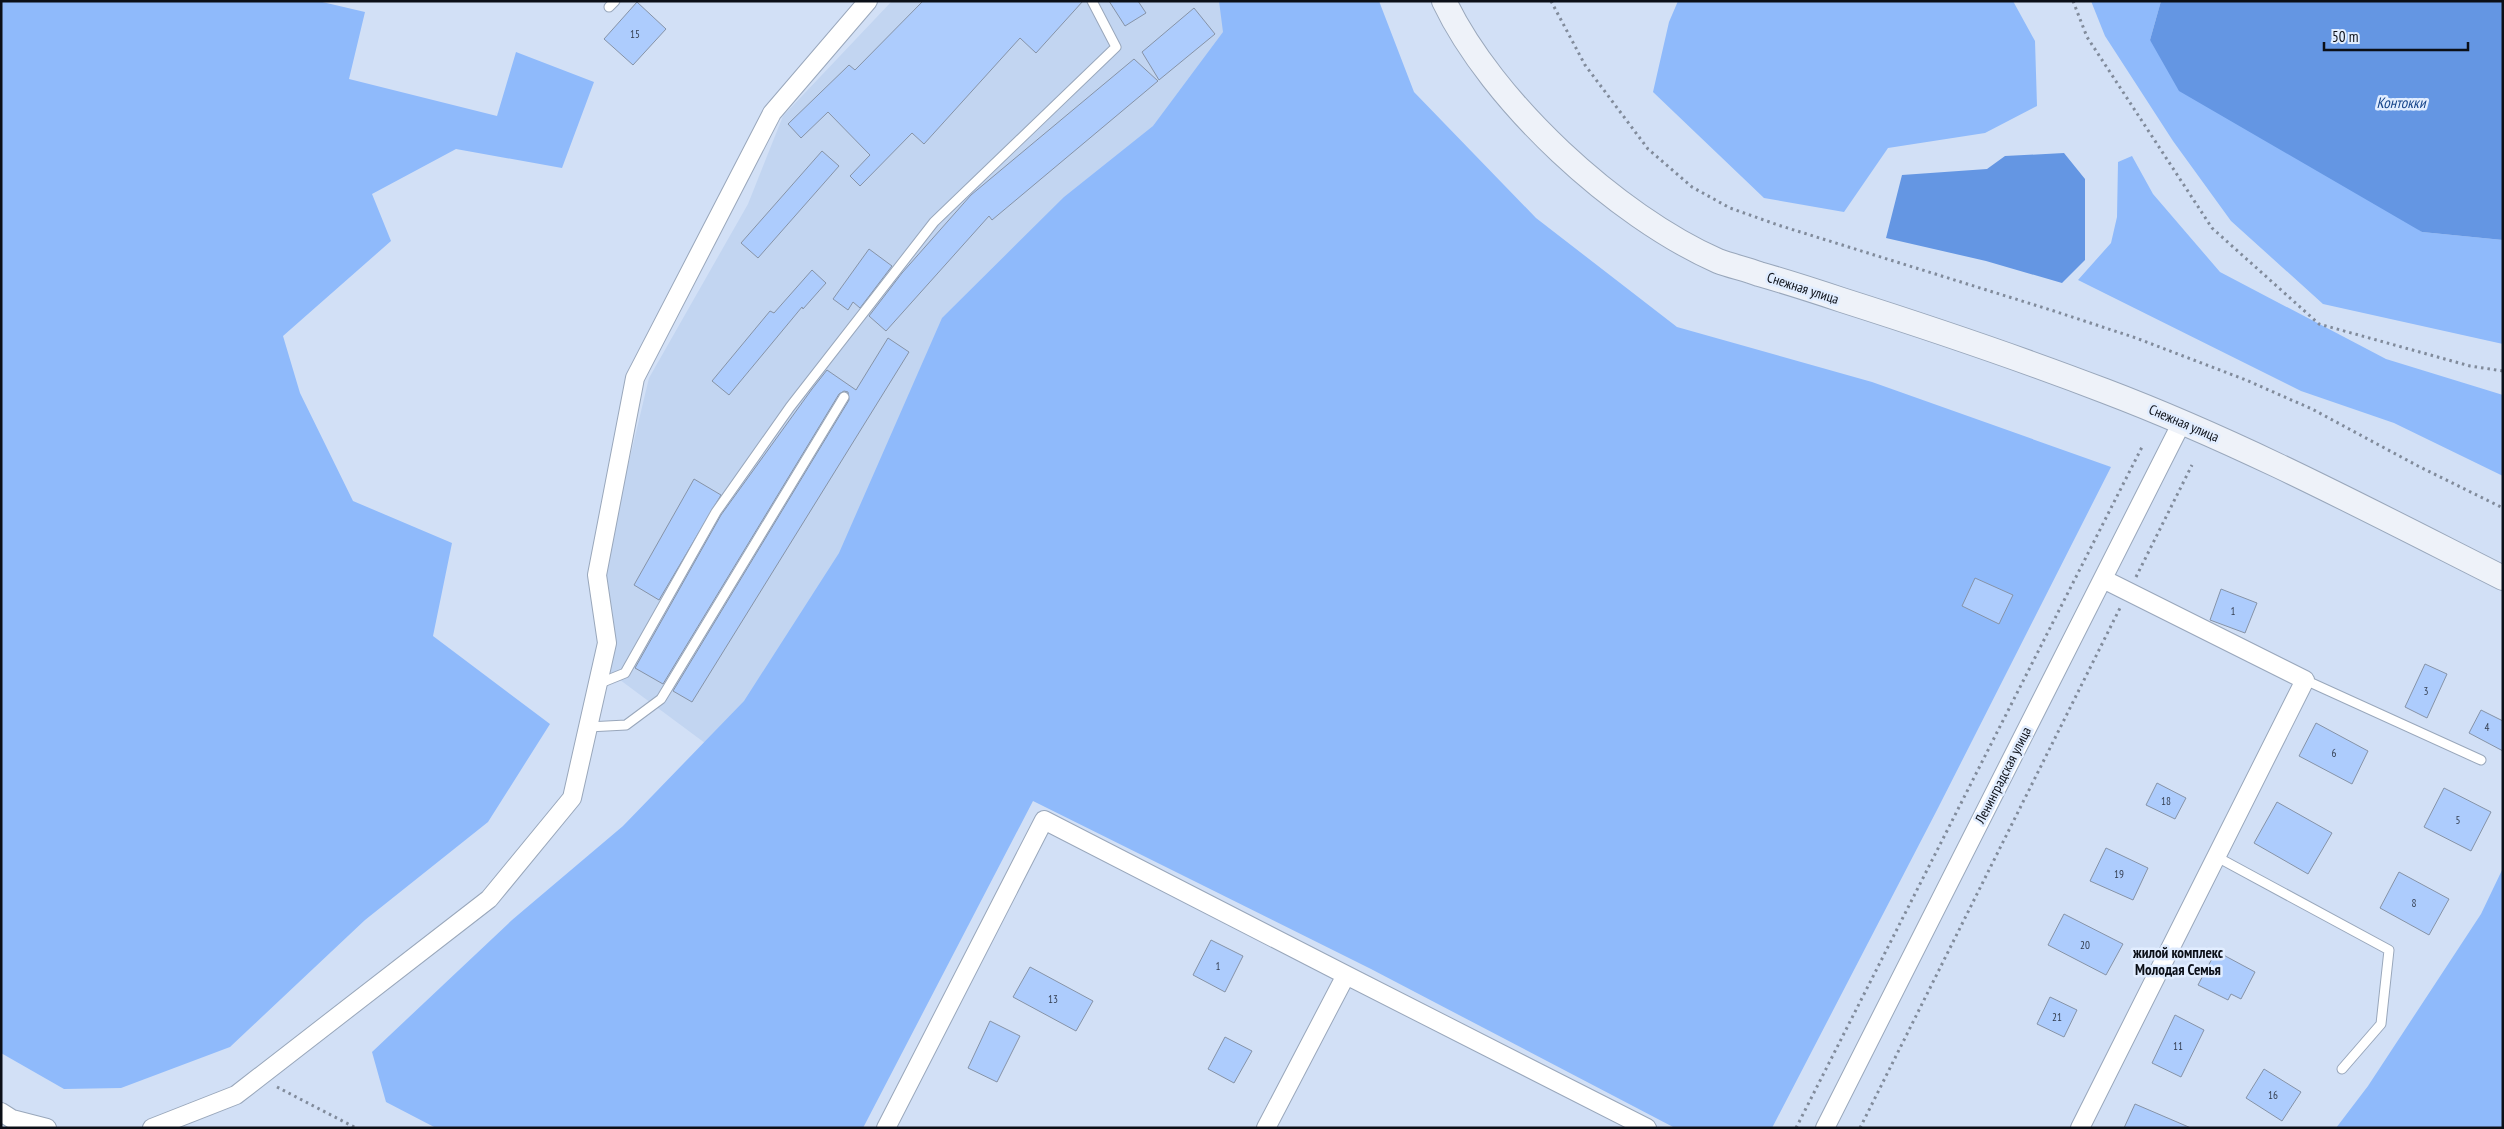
<svg xmlns="http://www.w3.org/2000/svg" width="2504" height="1129" font-family="'PT Sans Narrow',sans-serif">
	<style>
		.built { fill: #c2d5f1 }
		.green { fill: #8fbafb }
		.water { fill: #6496e3 }
		.building { fill: #adccfd; stroke: #8693a7 }
		.lines { fill: none; stroke-linecap: round; stroke-linejoin: round }
		.lane-casing { stroke: #99a7bb; stroke-width: 11 }
		.street-casing { stroke: #99a7bb; stroke-width: 20 }
		.secondary-casing { stroke: #99a7bb; stroke-width: 26 }
		.path { stroke: #818b9b; stroke-width: 3; stroke-dasharray: 2.5 4; stroke-linecap: butt }
		.lane { stroke: #fff; stroke-width: 9 }
		.street { stroke: #fff; stroke-width: 18 }
		.secondary { stroke: #eef2f9; stroke-width: 24 }
		.labels { text-anchor: middle; stroke-width: 5; stroke-linejoin: round; paint-order: stroke }
		.number-label { font-size: 11px; fill: #343e50 }
		.street-label { font-size: 14px; fill: #0b0f17; stroke: #e1edff }
		.water-label { font-size: 15px; font-style: italic; fill: #16458a; stroke: #e1edff }
		.neighbourhood-label { font-size: 15px; font-weight: bold; fill: #0b0f17; stroke: #e1edff }
	</style>
	<rect width="100%" height="100%" fill="#d2e0f6"/>
	<!-- built -->
	<path class="built" d="M892,1H1231L1230,26L713,749L608,671L604,566L649,378L748,204L783,116Z"/>
	<!-- green -->
	<path class="green" d="M1,1H318L365,12L349,79L497,116L516,52L594,82L562,168L456,149L372,194L391,241L283,336L300,393L353,501L452,543L433,636L550,724L488,822L365,920L230,1047L121,1088L64,1089L1,1053Z
		M1219,1H1379L1414,92L1536,218L1677,327L1872,382L2111,467L1937,810L1772,1128H1675L1371,969L1033,801L863,1128H436L386,1102L372,1052L512,920L623,826L744,701L839,553L942,318L1064,197L1153,126L1223,32Z
		M1678,1H2013L2035,41L2037,106L1985,133L1888,148L1844,212L1764,198L1653,92L1669,22Z
		M2091,1H2161L2150,40L2422,232L2503,240V344L2323,304L2231,221L2173,141L2105,36Z
		M2132,156L2153,194L2220,272L2386,359L2503,395V476L2394,423L2301,391L2078,280L2111,243L2117,217L2118,162Z
		M2503,868V1128H2336L2368,1086L2481,914Z"/>
	<!-- water -->
	<path class="water" d="M2161,1H2503V240L2422,232L2179,91L2150,40Z
		M2064,153L2085,179V260L2062,283L1986,261L1886,238L1902,175L1987,169L2005,156Z"/>
	<!-- building -->
	<path class="building" d="M923,1H1083L1036,53L1020,38L924,144L912,133L860,186L850,176L870,155L828,112L801,138L788,124L849,65L855,70Z
		M1109,1H1138L1146,13L1125,26Z
		M637,2L666,29L633,65L604,39Z
		M1194,8L1215,34L1159,80L1142,52Z
		M1134,59L1158,81L992,220L989,216L886,331L869,316L902,273L971,195Z
		M822,151L839,166L758,258L741,243Z
		M869,249L892,266L860,308L853,302L848,310L833,299Z
		M812,270L826,283L803,309L802,307L729,395L712,381L770,311L774,313Z
		M888,338L909,352L692,702L673,691L849,400L848,392L844,391L839,394L663,684L635,668L721,515L812,389L827,370L856,390Z
		M694,479L721,495L659,600L634,585Z
		M1975,578L2013,595L1999,624L1962,606Z
		M2221,589L2257,603L2245,633L2210,620Z
		M2425,664L2447,674L2427,718L2405,707Z
		M2481,710L2503,721V751L2469,733Z
		M2316,723L2368,751L2352,784L2299,756Z
		M2157,783L2186,798L2175,819L2146,805Z
		M2444,788L2491,812L2471,851L2424,827Z
		M2277,802L2332,833L2308,874L2254,843Z
		M2106,848L2148,868L2133,900L2090,881Z
		M2399,872L2449,899L2429,935L2380,908Z
		M2064,914L2123,944L2106,975L2048,945Z
		M1211,940L1243,956L1225,992L1193,975Z
		M2216,951L2255,972L2241,999L2231,994L2228,1000L2198,985Z
		M1030,967L1093,1001L1076,1031L1013,997Z
		M2050,997L2077,1010L2064,1037L2037,1024Z
		M2175,1015L2204,1030L2181,1077L2152,1063Z
		M990,1021L1020,1036L997,1082L968,1068Z
		M1225,1037L1252,1051L1234,1083L1208,1069Z
		M2264,1069L2301,1092L2282,1121L2246,1098Z
		M2135,1104L2191,1128H2124Z"/>
	<g class="lines">
		<!-- lane casing -->
		<g class="lane-casing">
			<path id="lane" d="M609,7L615,1
				M2305,680L2481,760
				M598,684L625,673L716,512L790,407L934,222L1116,47L1092,1
				M588,727L626,725L661,699L844,397
				M2217,857L2389,950L2381,1024L2342,1069"/>
		</g>
		<!-- street casing -->
		<g class="street-casing">
			<path id="street" d="M1346,975L1647,1128
				M1,1112L12,1119L47,1128
				M152,1128L236,1095L489,899L572,798L607,643L597,575L635,378L772,113L868,1
				M886,1128L1044,820L1346,975L1266,1128
				M1825,1128L2182,422
				M2080,1128L2305,680L2103,579"/>
		</g>
		<!-- secondary casing -->
		<g class="secondary-casing">
			<path id="secondary" d="M1444,1C1492,102 1616,216 1718,261C1731,266 1746,269 1759,274C1787,282 1815,291 1842,300C1930,328 2019,358 2105,391C2242,443 2372,512 2503,578"/>
		</g>
		<!-- path -->
		<path class="path" d="M1551,1L1585,65L1648,149L1692,187L1730,208L1778,225L2054,311L2136,338L2246,380L2312,409L2418,466L2503,508
			M2073,1L2087,37L2212,228L2319,324L2470,366L2503,371
			M2136,577L2192,465
			M277,1087L356,1128
			M1796,1128L2142,447
			M1860,1128L2120,608"/>
		<!-- lane -->
		<use href="#lane" class="lane"/>
		<!-- street -->
		<use href="#street" class="street"/>
		<!-- secondary -->
		<use href="#secondary" class="secondary"/>
	</g>
	<g class="labels">
		<!-- number labels -->
		<g class="number-label">
			<text x="635" y="38">15</text>
			<text x="2233" y="615">1</text>
			<text x="2426" y="695">3</text>
			<text x="2487" y="731">4</text>
			<text x="2334" y="757">6</text>
			<text x="2166" y="805">18</text>
			<text x="2458" y="824">5</text>
			<text x="2119" y="878">19</text>
			<text x="2414" y="907">8</text>
			<text x="2085" y="949">20</text>
			<text x="1218" y="970">1</text>
			<text x="1053" y="1003">13</text>
			<text x="2057" y="1021">21</text>
			<text x="2178" y="1050">11</text>
			<text x="2273" y="1099">16</text>
		</g>
		<!-- street labels -->
		<g class="street-label">
			<text transform="translate(1803 288) rotate(18)" y="5">Снежная улица</text>
			<text transform="translate(2184 423) rotate(23)" y="5">Снежная улица</text>
			<text transform="translate(2003 775) rotate(-63)" y="5">Ленинградская улица</text>
		</g>
		<!-- water labels -->
		<g class="water-label">
			<text x="2401" y="108">Контокки</text>
		</g>
		<!-- neighbourhood labels -->
		<g class="neighbourhood-label">
			<text x="2178" y="958">жилой комплекс<tspan x="2178" dy="17">Молодая Семья</tspan></text>
		</g>
	</g>
	<!-- border -->
	<rect width="2504" height="1129" fill="none" stroke="#0b0f17" stroke-width="5"/>
	<!-- scale -->
	<path d="M2324 42v8h144v-8" fill="none" stroke="#0b0f17" stroke-width="2.5"/>
	<text x="2332" y="42" font-size="15" fill="#0b0f17" stroke="#e1edff" stroke-width="4" paint-order="stroke">50 m</text>
</svg>
